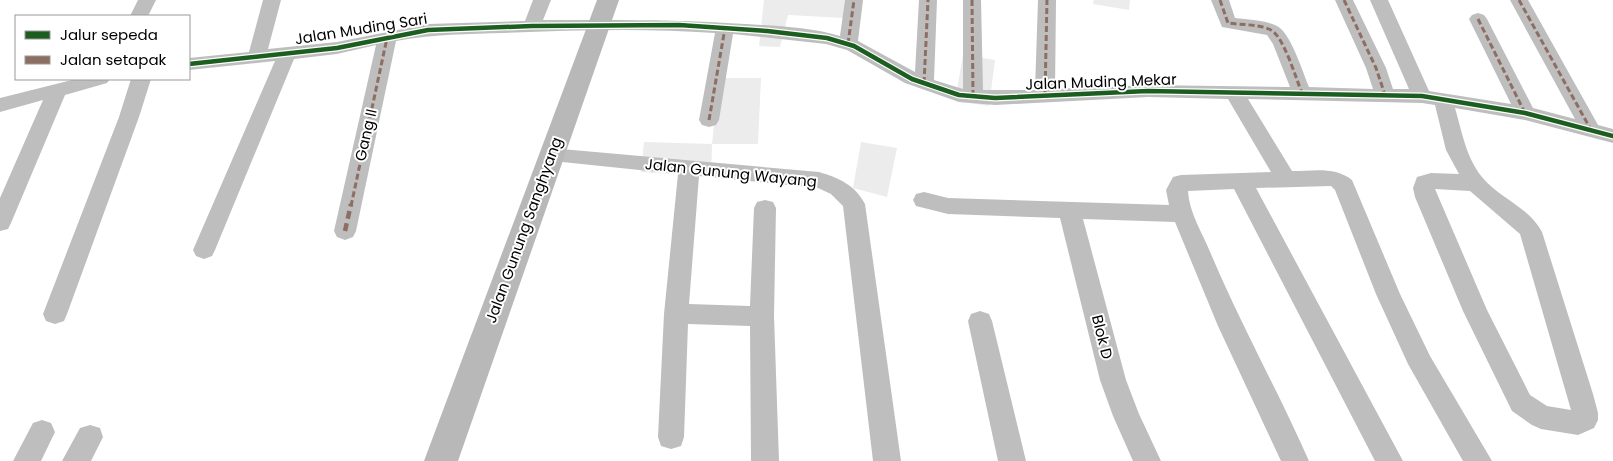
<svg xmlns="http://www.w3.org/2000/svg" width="1613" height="461" font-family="Poppins,sans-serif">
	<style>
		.green { fill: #ececec }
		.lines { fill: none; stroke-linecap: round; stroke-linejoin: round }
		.minor { fill: #bebebe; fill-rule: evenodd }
		.secondary { fill: #b8b8b8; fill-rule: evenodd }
		.quiet-far1 { stroke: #8d6e63; stroke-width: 3; stroke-dasharray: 6 3; stroke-linecap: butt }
		.quiet { stroke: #8d6e63; stroke-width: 4.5; stroke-dasharray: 8 4.5; stroke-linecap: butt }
		.cycleway-casing { stroke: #fff; stroke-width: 7 }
		.cycleway { stroke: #1b5e20; stroke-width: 4.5 }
		.labels { text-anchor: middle; stroke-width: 4; stroke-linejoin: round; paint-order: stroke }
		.street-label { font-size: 15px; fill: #000; stroke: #fff }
	</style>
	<rect width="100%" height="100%" fill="#fff"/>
	<!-- green -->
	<path class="green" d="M764,0H845L843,18L788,15L780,47L759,46Z
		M1094,0H1130L1129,10L1093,4Z
		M963,55L995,60L989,106L955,101Z
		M719,78H761L758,144H712L711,176L641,172L644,142L712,144Z
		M861,142L897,148L887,197L853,188Z"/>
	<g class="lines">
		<!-- minor -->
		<path class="minor" d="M138,0H156L148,16H130Z
			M263,0H281L268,49L337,42L428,24L525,21L533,0H551L543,20C611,20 678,19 745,24C776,26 810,27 840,36L845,0H863L858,41L915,72L919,0H937L934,80L963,89V0H981L983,90H1035L1038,0H1056L1055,89L1148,85L1290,87L1273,44L1267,35L1222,27L1211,0H1229L1235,18C1249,20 1265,20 1277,26C1291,33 1303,73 1309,87L1373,89L1366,68L1335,0H1353L1386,68L1393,89H1409L1370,0H1388L1429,91L1511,104L1469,19L1472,15L1478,13L1484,15L1487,19L1533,108L1575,119L1510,0H1528L1598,125L1613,129V143L1525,120L1455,108C1462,132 1466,157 1482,177C1499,198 1529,207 1542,232L1593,394L1598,413V420L1594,428L1578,435L1541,429L1532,425L1512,411L1463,311L1415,197L1413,188L1417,177L1431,173L1459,174L1446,150L1435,105L1422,103L1248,99L1292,171C1313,171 1335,166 1352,180L1400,294L1430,356L1492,461H1463L1408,364L1376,294L1335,190L1331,186L1256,188L1403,461H1375L1234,189L1188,191C1189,213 1203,234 1211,254C1241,325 1278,391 1309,461H1281L1218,326L1175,222L1083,219L1126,380L1139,414L1161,461H1133L1113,416L1100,380L1060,218L948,214L916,206L913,200L916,194L924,192L948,198L1169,205L1166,190L1173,177L1181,175L1271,172L1228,99L1148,97L995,105L959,102L905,83L847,50L826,44L733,34L719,120L716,125L709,127L702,125L699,120L715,33C646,28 575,30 505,33C469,34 432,34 396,41L356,231L353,237L345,240L337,237L334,231L376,45L337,54L294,59L215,250L212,256L204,259L196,256L193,250L275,61L189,70V58L249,52ZM1435,189L1470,191L1520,234L1571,410L1547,406L1530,395L1487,310Z
			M76,79H110L107,83L65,95L11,223L8,229L0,231V198L43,100L0,112V98Z
			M131,79H151L139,117L67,314L64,321L55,324L46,321L43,314L119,117Z
			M550,148L819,172C839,178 855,185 865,204L901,461H873L843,206L831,194L818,188L699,176L689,304L750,306L754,208L757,202L765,200L773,202L776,208L774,316L779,461H751L750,326L688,324L684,437L681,446L671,449L661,446L658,437L664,314L678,174L543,160L540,155L543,150Z
			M980,311L989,314L992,321L1026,461H998L968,321L971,314Z
			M42,420L51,423L55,432L41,461H13L33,423Z
			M90,425L100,428L103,437L91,461H62L80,428Z"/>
		<!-- secondary -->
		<path class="secondary" d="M597,0H619L458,461H424Z"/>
		<!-- quiet-far1 -->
		<path class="quiet-far1" d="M972,0L973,96
			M1220,0L1228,23C1241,25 1259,24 1271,30C1284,37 1296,79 1302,93
			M1344,0L1376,68L1385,95
			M1519,0L1591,130
			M1478,19L1525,113
			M848,44L854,0
			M924,83L928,0
			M1045,95L1047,0
			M709,120L725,28
			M351,206L387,38"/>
		<!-- quiet -->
		<path class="quiet" d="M345,231L351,204"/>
		<!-- cycleway casing -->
		<g class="cycleway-casing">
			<path id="cycleway" d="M189,64L337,48L428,30L532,26L679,25L767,31L827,38L854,46L912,79L959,95L995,98L1148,91L1422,96L1525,113L1613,136"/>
		</g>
		<!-- cycleway -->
		<use href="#cycleway" class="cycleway"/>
	</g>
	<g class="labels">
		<!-- street labels -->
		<g class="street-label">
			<text transform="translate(361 29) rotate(-9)" y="5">Jalan Muding Sari</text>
			<text transform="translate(1101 82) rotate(-2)" y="5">Jalan Muding Mekar</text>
			<text transform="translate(366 135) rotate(-77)" y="5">Gang II</text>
			<text transform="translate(731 173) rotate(6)" y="5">Jalan Gunung Wayang</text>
			<text transform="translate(524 230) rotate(-70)" y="5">Jalan Gunung Sanghyang</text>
			<text transform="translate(1102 337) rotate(76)" y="5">Blok D</text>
		</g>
	</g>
	<!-- legend -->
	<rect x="15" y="15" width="175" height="65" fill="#ffffff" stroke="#999999"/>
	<rect x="25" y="31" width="25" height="8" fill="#1b5e20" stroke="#999999"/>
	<text x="60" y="40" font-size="15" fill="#000000">Jalur sepeda</text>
	<rect x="25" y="56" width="25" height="8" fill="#8d6e63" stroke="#999999"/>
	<text x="60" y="65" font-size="15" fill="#000000">Jalan setapak</text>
</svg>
